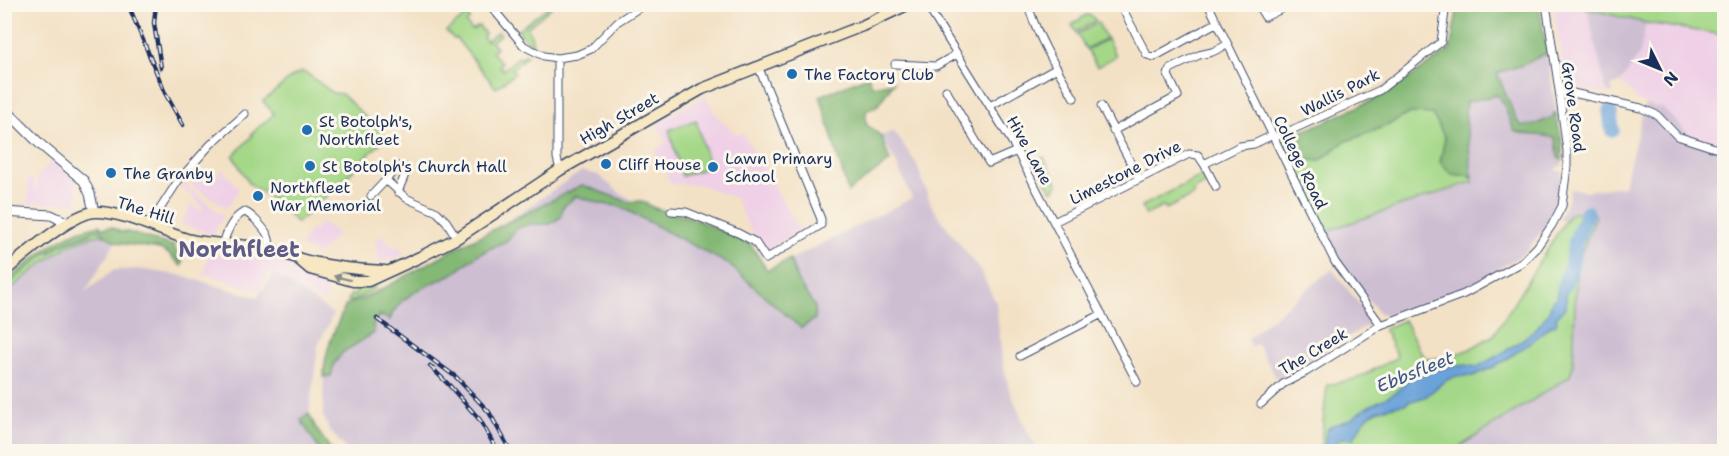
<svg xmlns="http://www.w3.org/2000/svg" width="1729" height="456" font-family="'Shantell Sans',sans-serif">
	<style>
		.built { fill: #efd0e6 }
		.industrial { fill: #cdbed2 }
		.green { fill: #a4d888; stroke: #608473; stroke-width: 1.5 }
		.forest { fill: #83b874; stroke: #4f7469; stroke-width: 1.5 }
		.water { fill: #6ba2d9; stroke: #43689c; stroke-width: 1.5 }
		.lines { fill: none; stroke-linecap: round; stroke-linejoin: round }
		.river { stroke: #6ba2d9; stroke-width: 15 }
		.minor-casing { stroke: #3b4a6d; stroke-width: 9 }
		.tertiary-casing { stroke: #3b4a6d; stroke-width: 11 }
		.secondary-casing { stroke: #3b4a6d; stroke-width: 13 }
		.minor { stroke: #fff; stroke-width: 7 }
		.tertiary { stroke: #fff; stroke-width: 9 }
		.secondary { stroke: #f7e8c3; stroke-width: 10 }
		.rail-casing { stroke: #1b2f5e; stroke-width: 4.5 }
		.rail { stroke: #fbf7ec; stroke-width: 2; stroke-dasharray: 7; stroke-linecap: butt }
		.oneway { fill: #898c90 }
		.poi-dot { fill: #1f6fb2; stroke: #fbf7ec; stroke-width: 2 }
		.labels { text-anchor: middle; stroke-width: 6; stroke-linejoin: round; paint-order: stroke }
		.poi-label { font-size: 16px; fill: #1b2f5e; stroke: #fbf7ec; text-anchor: start }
		.street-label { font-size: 16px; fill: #1b2f5e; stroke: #fbf7ec }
		.water-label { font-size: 18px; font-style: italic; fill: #375789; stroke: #fbf7ec }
		.district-label { font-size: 22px; font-weight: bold; fill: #5e5b86; stroke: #fbf7ec }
	</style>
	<rect width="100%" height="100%" fill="#fbf7ec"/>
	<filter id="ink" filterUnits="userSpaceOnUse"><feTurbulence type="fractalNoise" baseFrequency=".0167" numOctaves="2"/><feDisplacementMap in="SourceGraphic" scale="12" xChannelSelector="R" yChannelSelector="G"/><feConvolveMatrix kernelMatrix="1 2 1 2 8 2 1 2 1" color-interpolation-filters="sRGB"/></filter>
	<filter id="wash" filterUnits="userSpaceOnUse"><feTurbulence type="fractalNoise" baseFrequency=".008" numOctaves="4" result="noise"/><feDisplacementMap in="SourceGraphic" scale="24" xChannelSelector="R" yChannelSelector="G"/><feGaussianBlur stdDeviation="1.35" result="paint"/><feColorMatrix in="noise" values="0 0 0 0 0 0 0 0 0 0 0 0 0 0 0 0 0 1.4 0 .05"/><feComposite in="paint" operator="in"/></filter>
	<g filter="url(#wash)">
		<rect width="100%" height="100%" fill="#f3e1c5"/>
		<!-- built -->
		<path class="built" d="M1553,5H1586L1605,87L1609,94L1569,86L1566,83Z
			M1646,23L1724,35V145L1690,135L1662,108L1637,101L1632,93L1620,83L1640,53Z
			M706,96L714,113L737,135L743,133L800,230L765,251L748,226L735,198L701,185L671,184L654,150L667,143L656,123Z
			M54,158L53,162L66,172L76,183L78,194L76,203H37V197L34,205H28V176L34,181L35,191L37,186V177Z
			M222,169L239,189L227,208L192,185L185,178L188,173L193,171L209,182Z
			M182,181L191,191L193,190L213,208L224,215L214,233L211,234L181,224L191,204L201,212L203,209L190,193L188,195L180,184Z
			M321,221L338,234L319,254L300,247L310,230L314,232Z
			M383,235L394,248L398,245L404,255L380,262L375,241Z
			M208,253L231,255L240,258L276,257L285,260L325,288L327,290L325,293L328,295L323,303L270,272L260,291L235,284L209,275L208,276L201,273L205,271Z"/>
		<!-- industrial -->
		<path class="industrial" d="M1587,9L1646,23L1640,53L1620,83L1611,86L1613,92L1609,94L1605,87Z
			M1547,53L1557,118L1515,131L1516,134L1561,138L1562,166L1557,167L1556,171H1562L1558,204L1546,226L1524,254L1461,291L1392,314L1387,315L1378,312L1341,262L1323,232L1473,183L1464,103L1505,94L1496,72Z
			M1645,104L1662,108L1690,135L1724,145V451L1458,452L1459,447L1573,365L1576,276L1580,263L1578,261L1590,212H1574L1568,216L1565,222L1559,219L1568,200L1570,189L1587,191L1624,186Z
			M894,131L916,163L932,207L981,272L996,303L1002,358L1009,389L1028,433L1039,451H348L330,431L323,416L324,362L331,339L346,305L359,301L483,237L582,171L598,175L620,193L650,210L768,271L912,198L895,161L881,136Z
			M96,235H101L115,243L85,292L114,270L138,269L179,275L257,297L275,274L333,314L318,346L309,414L301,420L320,451L5,452V294L51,258L81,240Z
			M1332,269L1366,313L1369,318L1368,325L1306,363L1304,361L1277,379L1257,344L1250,346L1248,338Z"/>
		<!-- green -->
		<path class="green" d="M550,5H554L527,28L531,35L533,45L527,42L518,30Z
			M1586,5H1724V35L1646,23L1587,9Z
			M467,15L470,19L466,23L472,30L479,26L485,34L483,36L486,41L498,32L501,34L491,42L496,48L492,52L502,63L499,65L503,70L519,57L521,58L525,55L527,56L512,69L515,73L496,88L456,38L454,39L446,31Z
			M1086,15L1092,16L1096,21L1076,32L1072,25Z
			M1098,23L1106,38L1086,49L1077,34Z
			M1107,39L1116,56L1097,67L1087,50Z
			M302,72L306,73L333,93L342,94L386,137L339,185L297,223L280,205L249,183L233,156L252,136L251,134L274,114L263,101L293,76Z
			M1411,113L1433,114L1445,138L1452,174L1472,176L1473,183H1469L1323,232L1291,165L1300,159L1320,161L1344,142L1381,128Z
			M696,120L709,167L682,176L669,130Z
			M1044,157L1057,183V186L1052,191L1036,161Z
			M1203,175L1206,183L1193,191L1194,195L1166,209L1164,206L1146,215L1142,206Z
			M1574,212H1590L1596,216L1578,261L1576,276L1573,365L1570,376L1459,447L1458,451L1320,452L1327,385L1358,378L1396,358L1397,356L1388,338V333L1384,332V329L1404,320L1421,353L1426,358L1430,359L1448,357L1470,349L1494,335L1568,216Z
			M94,230L104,232V235C70,236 31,273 5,294V287L46,253L51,252L58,246L91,233Z
			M374,286L375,288L374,289L350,302L348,301L351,294L354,296L356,294V288Z"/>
		<!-- forest -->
		<path class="forest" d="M1458,5H1539L1547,53L1520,66L1497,73L1516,119L1521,126C1533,126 1542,122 1553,117L1554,113H1556L1562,143V160L1558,158L1556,139C1544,133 1527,137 1514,131L1503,102L1497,95L1466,102L1465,110L1472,176L1452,174L1440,162L1445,138L1432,114L1411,113L1381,128L1344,142L1319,161L1300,159L1291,165L1279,140L1313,127L1384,95L1450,50Z
			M868,76L872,86L894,82L878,105L866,111V124L881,136L890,161L848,192L820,96Z
			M582,185L628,202L642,201L654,208L692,218L743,240L751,245L767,270L790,259L798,282L815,307V319L801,328L728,264L619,206L602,204L576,196L563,207L561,217L550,224H529L516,229L508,240L477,255L456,272L418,290L401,302L393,312L390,320L380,315L373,325L374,333L343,352L334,364L331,376L324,377C324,350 335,329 346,305C381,292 413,272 445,254C491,230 537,208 582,185Z
			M100,225L101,228L112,227L123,233L124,231L174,246L178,257L183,262L181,266L169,254L160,249L125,244L116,242L104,235V232L94,230L91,233L58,246L55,250L46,253L36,261L5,287V282C31,259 64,231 100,225Z
			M309,414L317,430L332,451H320L301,420Z"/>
		<!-- water -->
		<path class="water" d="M1566,266L1571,268L1572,271L1568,278L1565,308L1556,317L1557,321L1556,324L1547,328L1532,342L1496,366L1473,376H1457L1445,381L1425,397L1408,402L1406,404C1392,406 1373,409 1364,421C1360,426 1357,433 1353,439L1342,438L1337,442V448L1340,451H1324C1325,445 1324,435 1328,429C1332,423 1343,423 1349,420C1355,417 1359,412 1364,409C1385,397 1393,398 1410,378V373L1412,369L1423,367L1433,370L1452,366L1466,365L1477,367C1501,354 1548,329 1552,301L1556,298L1560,276Z"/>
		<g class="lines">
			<!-- river -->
			<path class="river" d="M1610,112L1612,130
				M1564,286L1571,268L1575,243L1587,212"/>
		</g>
	</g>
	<g filter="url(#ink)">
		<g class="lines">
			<!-- minor casing -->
			<g class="minor-casing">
				<path id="minor" d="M489,4L524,46L544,56L557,58L577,55L591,49L617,22L645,4
					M926,4L1012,142L1137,382
					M1036,4L1032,7L1030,11C1040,42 1058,70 1074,98
					M1120,4L1147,55L1154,57L1216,23
					M1208,4L1335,262L1381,325
					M1257,4L1265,17L1292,4
					M557,58V158L560,170
					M895,64L936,66L957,54
					M946,90L989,163L1017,151
					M1559,90L1641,108L1657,115L1677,136L1724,151
					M990,106L1057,68
					M1101,106L1139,179
					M1113,131L1178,96L1168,75L1170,69L1199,55L1212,52L1227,45
					M1274,138L1380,90L1441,42L1446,4
					M386,180L398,166L405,168L406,172L398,192
					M1216,187L1204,164L1240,146L1254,144L1273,135
					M371,196L386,180L406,198L437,212L446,221L457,238
					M671,211L686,212L738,233L755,242L766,259L821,225V219L758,66
					M1054,222L1189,154L1198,155L1204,164
					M149,226L178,181L211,144L245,114
					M223,245C226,233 233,216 245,212C252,215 267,230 269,239C270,242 269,246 269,249
					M1020,356L1102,314
					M1261,404L1283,384L1306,372L1381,325L1464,294L1521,263L1537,247L1552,225L1562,206L1567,166V151L1559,90L1546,4"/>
			</g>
			<!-- tertiary casing -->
			<g class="tertiary-casing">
				<path id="tertiary" d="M4,108L41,145L84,181L90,194L94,212
					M4,212L51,215L68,223"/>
			</g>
			<!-- secondary casing -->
			<g class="secondary-casing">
				<path id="secondary" d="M297,258L310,269L353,281H368L420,257L457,238L560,170L702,89L862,26L909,4
					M4,272C23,256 72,213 95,212C123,211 160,231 187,239C214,246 242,243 269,249C282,252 295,258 308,261C333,267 360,270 385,271"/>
			</g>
			<!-- minor -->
			<use href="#minor" class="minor"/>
			<!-- tertiary -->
			<use href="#tertiary" class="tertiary"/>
			<!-- secondary -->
			<use href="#secondary" class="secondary"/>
			<!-- rail casing -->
			<g class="rail-casing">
				<path id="rail" d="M128,4L165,93L183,125
					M156,4L154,23L161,68
					M377,319L456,377L489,412L511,452
					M430,366L449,385L480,420L498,452"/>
			</g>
			<!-- rail -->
			<use href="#rail" class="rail"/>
		</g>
		<!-- one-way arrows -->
		<defs><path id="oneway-solid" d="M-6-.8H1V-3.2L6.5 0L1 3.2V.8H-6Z" transform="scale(1.5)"/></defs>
		<use class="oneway" href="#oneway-solid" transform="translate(342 278) rotate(-166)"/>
	</g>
	<!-- markers -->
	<g class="poi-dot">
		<circle cx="792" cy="74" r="6"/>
		<circle cx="307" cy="130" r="6"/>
		<circle cx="606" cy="164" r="6"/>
		<circle cx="310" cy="166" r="6"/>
		<circle cx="713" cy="167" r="6"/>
		<circle cx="111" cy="173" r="6"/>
		<circle cx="258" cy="196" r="6"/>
	</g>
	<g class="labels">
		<!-- poi labels -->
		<g class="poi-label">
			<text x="804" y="80">The Factory Club</text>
			<text x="319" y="127">St Botolph's,<tspan x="319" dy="18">Northfleet</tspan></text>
			<text x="725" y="164">Lawn Primary<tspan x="725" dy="18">School</tspan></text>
			<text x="618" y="170">Cliff House</text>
			<text x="322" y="172">St Botolph's Church Hall</text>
			<text x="123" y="179">The Granby</text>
			<text x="270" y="193">Northfleet<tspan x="270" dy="18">War Memorial</tspan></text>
		</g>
		<!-- street labels -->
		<g class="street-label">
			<text transform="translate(1340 92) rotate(-27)" y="6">Wallis Park</text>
			<text transform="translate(1574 107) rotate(82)" y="6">Grove Road</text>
			<text transform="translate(619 118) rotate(-30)" y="6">High Street</text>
			<text transform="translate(1030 150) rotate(61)" y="6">Hive Lane</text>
			<text transform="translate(1301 162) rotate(64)" y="6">College Road</text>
			<text transform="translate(1125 172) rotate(-27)" y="6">Limestone Drive</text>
			<text transform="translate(146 210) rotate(17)" y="6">The Hill</text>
			<text transform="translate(1313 351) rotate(-31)" y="6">The Creek</text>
		</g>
		<!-- water labels -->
		<g class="water-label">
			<text transform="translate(1415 372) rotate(-22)" y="6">Ebbsfleet</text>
		</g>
		<!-- district labels -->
		<g class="district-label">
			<text x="239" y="257">Northfleet</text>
		</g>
	</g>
	<!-- margin -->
	<rect width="1729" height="456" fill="none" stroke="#fbf7ec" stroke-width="24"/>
	<!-- north arrow -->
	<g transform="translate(1660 69) rotate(133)" stroke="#fbf7ec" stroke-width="4.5" paint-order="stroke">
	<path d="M0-4.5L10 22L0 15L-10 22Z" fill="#1b2f5e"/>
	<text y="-9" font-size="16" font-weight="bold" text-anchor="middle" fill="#1b2f5e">N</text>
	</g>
</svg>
